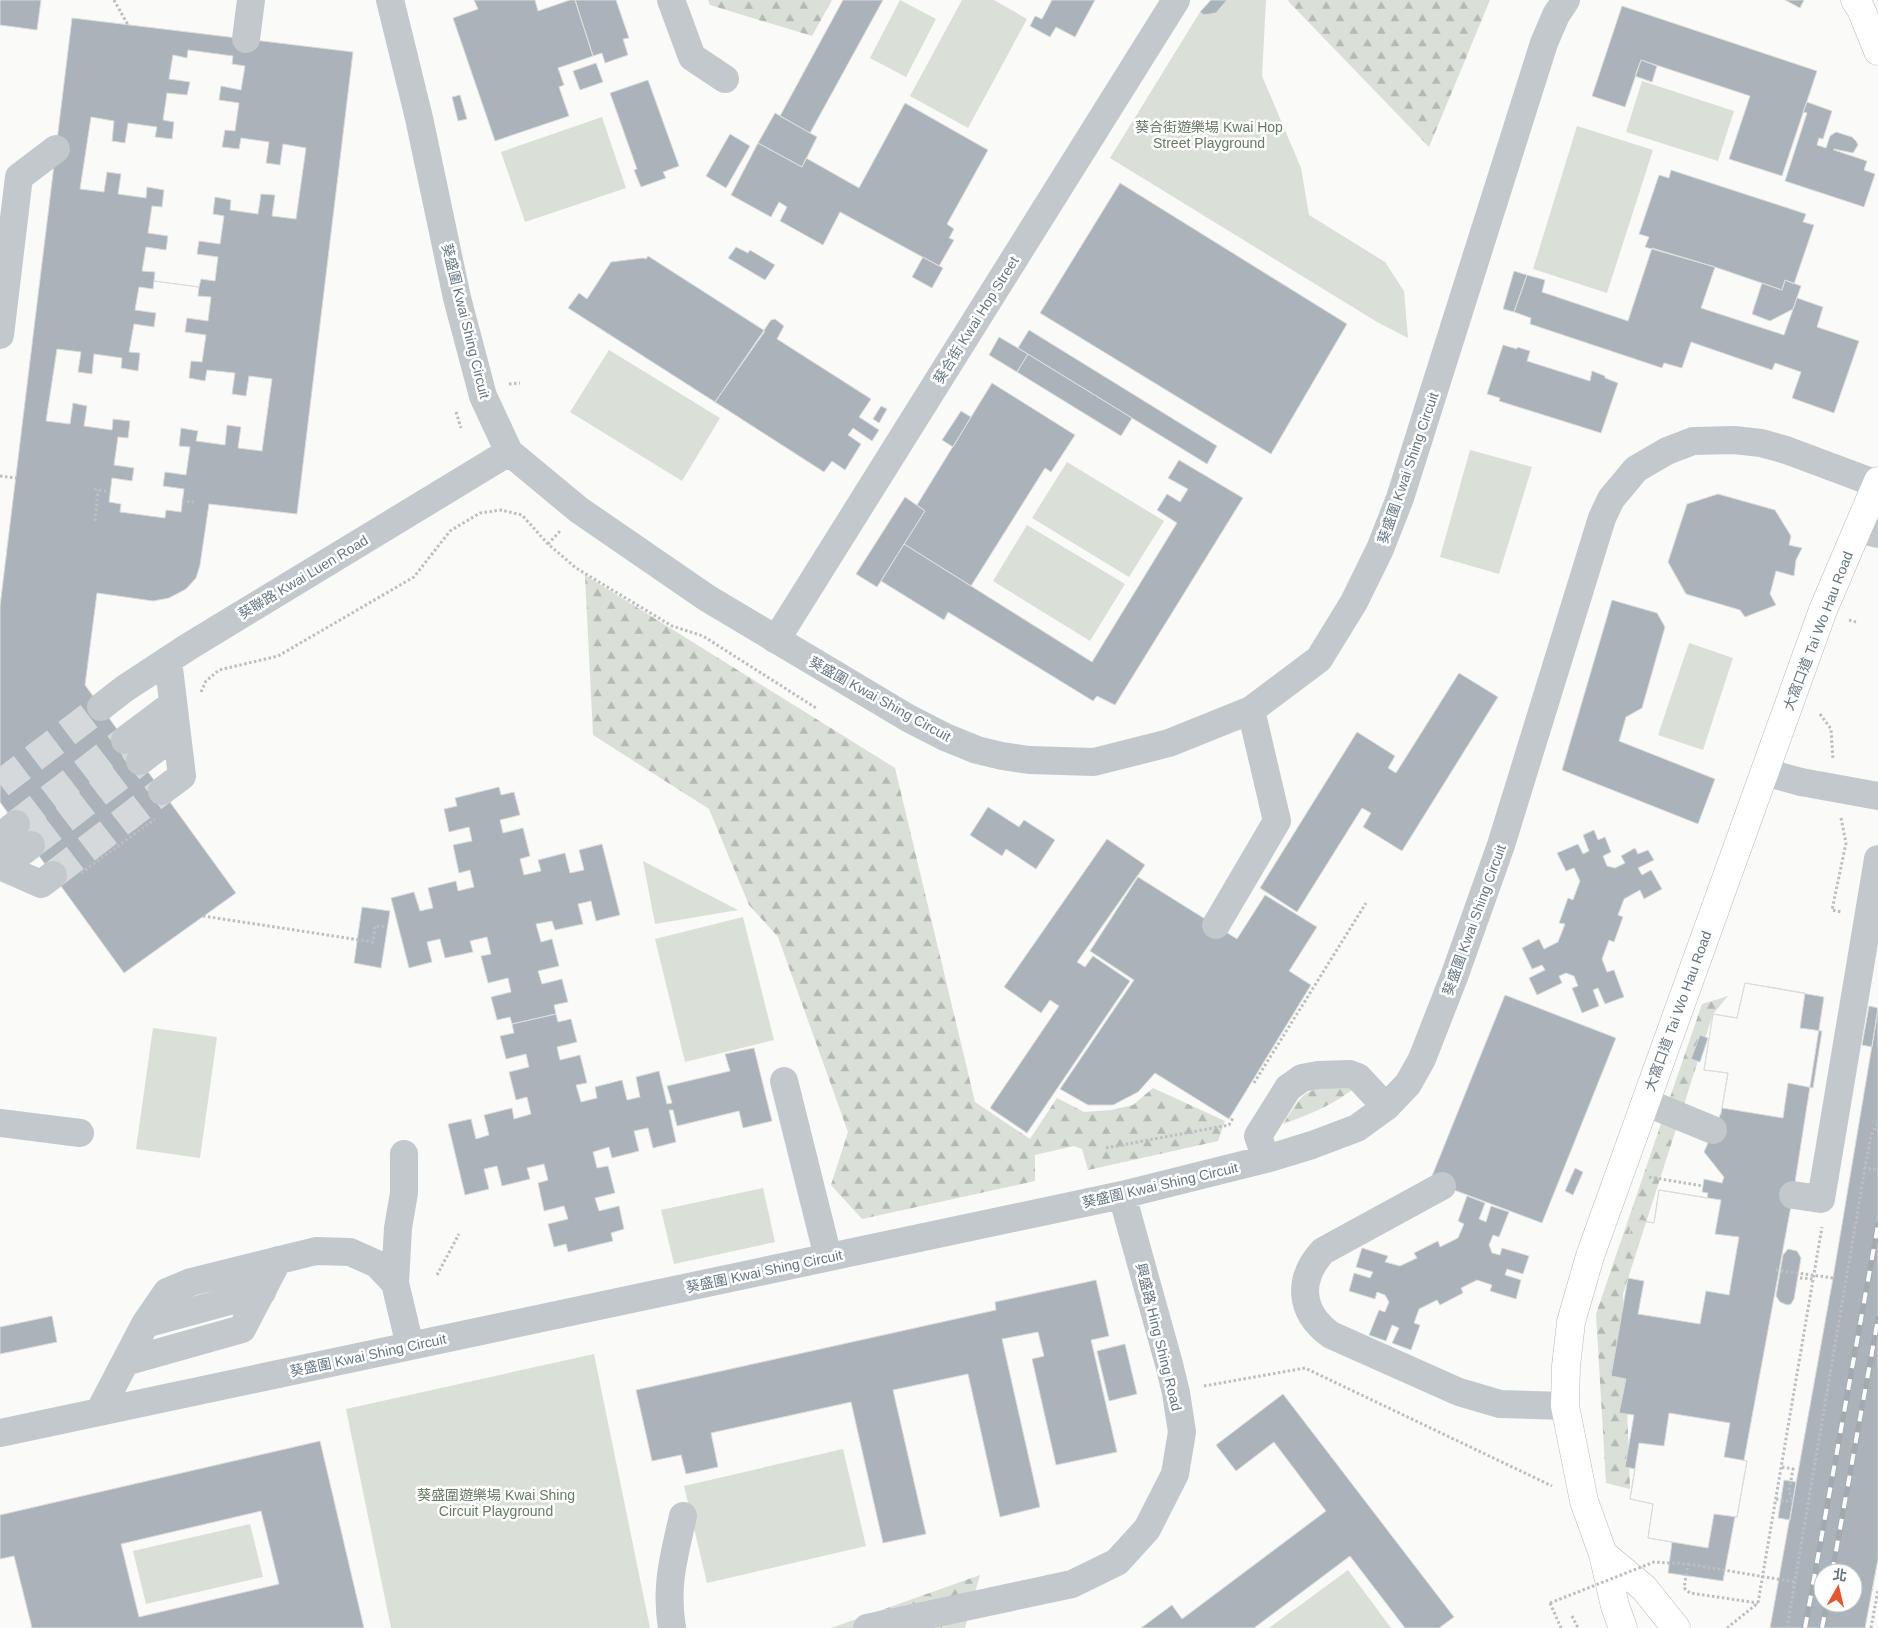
<svg xmlns="http://www.w3.org/2000/svg" width="1878" height="1628" font-family="Helvetica,'Noto Sans TC',sans-serif">
	<style>
		.forest { fill: url(#forest-firs) }
		.park { fill: #dadfd7 }
		.building { fill: #aab3b9; stroke: #dcdcda; fill-rule: evenodd }
		.lines { fill: none; stroke-linecap: round; stroke-linejoin: round }
		.minor-tunnel { stroke: #d5d9db; stroke-width: 28; stroke-dasharray: 28 14; stroke-linecap: butt }
		.major-casing { stroke: #b5babe; stroke-width: 29 }
		.path { stroke: #bbbfc2; stroke-width: 3; stroke-dasharray: 2.5 2.5; stroke-linecap: butt }
		.minor { stroke: #c3c8cc; stroke-width: 28 }
		.major { stroke: #fff; stroke-width: 28 }
		.rail-casing { stroke: #a2aab0; stroke-width: 5.5 }
		.rail { stroke: #fff; stroke-width: 4; stroke-dasharray: 11; stroke-linecap: butt }
		.path-bridge { stroke: #bbbfc2; stroke-width: 3; stroke-dasharray: 2.5 2.5; stroke-linecap: butt }
		.minor-bridge { stroke: #c3c8cc; stroke-width: 28 }
		.labels { text-anchor: middle; stroke-width: 5; stroke-linejoin: round; paint-order: stroke }
		.park-label { font-size: 14px; fill: #687a64; stroke: #fff }
		.street-label { font-size: 14px; fill: #657683; stroke: #fff }
	</style>
	<defs>
		<pattern id="forest-firs" width="22" height="20" patternUnits="userSpaceOnUse" patternTransform="scale(1.25)"><rect width="22" height="20" fill="#dadfd7"/><path d="M5 1l3.5 6h-7zM16 11l3.5 6h-7z" fill="#b4b9b4"/></pattern>
	</defs>
	<rect width="100%" height="100%" fill="#fafaf8"/>
	<!-- forest -->
	<path class="forest" d="M708,0H832L812,36L710,5Z
		M1289,0H1490L1429,147L1288,1Z
		M585,575L895,768L975,1102L1030,1139L1057,1098L1084,1112L1111,1110L1133,1105L1153,1088L1225,1121L1218,1141L1088,1170L1082,1149L1074,1146L1035,1155V1181L862,1219L831,1185L848,1132L778,937L749,905L709,809L593,735Z
		M1728,996L1713,1014L1623,1294L1630,1489L1606,1483L1596,1314L1702,1004Z
		M1356,1087C1335,1104 1309,1115 1283,1124C1289,1115 1295,1104 1302,1097C1315,1084 1339,1087 1356,1087Z
		M980,1575L965,1628H831Z"/>
	<!-- park -->
	<path class="park" d="M900,0L936,19L906,77L870,58Z
		M962,0H994L1027,19L968,128L910,96Z
		M1211,0H1266L1262,76L1301,168L1309,215L1385,262L1404,291L1408,338L1377,322L1110,158L1200,12Z
		M1642,81L1734,111L1718,161L1626,132Z
		M602,117L626,188L525,222L501,152Z
		M1577,126L1653,150L1607,293L1533,269Z
		M609,350L720,418L682,481L570,412Z
		M1470,450L1532,467L1499,574L1440,557Z
		M1067,462L1164,521L1129,577L1032,518Z
		M1027,525L1125,584L1090,641L993,581Z
		M1689,643L1733,658L1703,750L1658,735Z
		M643,861L738,910L655,924Z
		M743,917L774,1040L685,1062L655,939Z
		M153,1028L217,1037L200,1158L136,1149Z
		M763,1188L775,1242L674,1264L661,1210Z
		M594,1354L650,1628H391L346,1409Z
		M843,1449L866,1546L707,1583L684,1486Z
		M250,1524L263,1577L146,1604L133,1551Z
		M1348,1570L1391,1628H1269Z"/>
	<!-- building -->
	<path class="building" d="M0,0H41L37,30L0,25Z
		M474,0H535L538,11L570,0H575L593,56L558,68L564,85L559,87L569,116L495,141L453,18L478,9Z
		M575,0H616L629,38L623,39L628,55L605,63L602,53L593,56Z
		M843,0H883L810,133L780,116Z
		M1052,0H1095L1075,37L1056,27L1050,37L1030,26L1035,16L1042,19Z
		M1211,0H1227L1216,13L1204,15L1200,12Z
		M1785,0H1804L1800,8Z
		M1622,6L1817,71L1782,176L1729,159L1750,96L1641,60L1625,107L1592,96Z
		M72,18L353,52L297,514L209,504L200,565L196,578L186,589L169,598L153,601L97,593L85,685L236,893L124,973L0,802V606Z
		M188,50L233,56L232,64L245,66L241,90L221,86L219,100L239,103L235,131L225,130L222,147L239,149L241,138L269,142L266,163L280,165L283,144L306,148L296,219L272,216L275,195L261,194L258,214L230,210L231,200L215,197L213,214L224,216L220,244L199,241L197,254L218,257L215,281L201,279L199,287L154,281L155,272L142,271L146,247L166,250L168,236L148,233L152,206L162,207L164,190L147,187L146,198L118,194L121,174L107,172L104,192L80,189L91,117L114,121L112,141L125,143L128,123L157,127L155,137L172,139L174,122L163,120L167,93L187,95L190,82L169,79L173,55L187,58Z
		M1641,60L1657,66L1652,82L1635,76Z
		M596,63L603,82L580,90L573,71Z
		M648,80L679,166L663,172L666,178L641,187L634,170L637,169L610,93Z
		M460,95L467,119L458,121L452,97Z
		M1807,102L1832,111L1823,139L1819,138L1817,145L1826,148L1830,136L1836,132L1852,137L1856,141L1858,145L1853,153L1834,149V150L1867,161L1864,170L1875,174L1864,207L1785,181L1807,113L1803,112Z
		M905,103L988,150L947,224L954,229L949,238L954,240L939,266L840,212L823,245L780,221L787,207L779,202L771,217L731,195L758,143L802,167L806,158L859,188Z
		M775,113L817,137L802,167L758,143Z
		M730,134L750,146L726,188L706,176Z
		M1671,170L1806,214L1803,222L1814,225L1794,284L1785,280L1782,290L1715,267L1645,247L1649,237L1639,234L1659,175L1669,178Z
		M1120,183L1347,324L1271,454L1040,313Z
		M736,247L748,253L750,250L775,265L765,280L728,258Z
		M1652,248L1715,267L1701,308L1784,335L1797,298L1823,307L1817,327L1859,341L1834,413L1792,398L1801,372L1775,363L1772,370L1691,342L1682,368L1664,363L1662,368L1530,324L1531,318L1514,312L1527,275L1545,280L1542,292L1628,321Z
		M648,256L765,331L715,402L568,308L579,293L587,299L611,262L643,258L646,259Z
		M923,257L943,268L932,288L912,277Z
		M1514,271L1527,275L1514,312L1503,309Z
		M1785,280L1801,286L1793,309L1770,321L1752,314L1762,283L1782,290Z
		M154,281L199,287L198,296L211,297L208,321L187,318L185,332L206,335L202,362L191,361L189,378L205,381L207,370L235,373L232,394L246,396L249,376L272,379L262,451L238,448L241,427L227,425L225,445L196,441L198,431L181,428L179,446L190,447L186,475L165,472L163,486L184,489L181,512L166,510L165,518L120,512L121,504L109,502L112,478L132,481L134,468L114,465L118,437L128,438L130,421L113,419L112,430L84,426L87,406L73,403L70,424L46,421L57,349L81,352L78,372L92,374L94,354L122,358L121,368L138,371L140,353L129,352L134,324L154,327L156,313L135,310L139,287L153,289Z
		M775,319L784,326L777,339L871,399L859,417L879,430L872,441L853,428L848,435L861,444L845,470L832,461L824,472L715,402L771,320Z
		M1029,330L1217,446L1207,464L1018,348Z
		M999,337L1028,354L1017,372L989,355Z
		M1503,345L1517,349V347L1530,351L1527,361L1590,381L1592,371L1605,376V378L1618,383L1601,433L1499,401L1500,398L1487,394Z
		M1028,354L1132,418L1121,436L1017,372Z
		M992,383L1075,435L1051,472L1045,468L971,586L904,544L925,511L917,505Z
		M881,406L887,409L879,423L873,419Z
		M961,411L971,417L953,447L942,440Z
		M1179,460L1243,498L1115,705L1097,696L1093,701L948,612L944,620L881,581L904,544L1092,662L1177,523L1157,510L1167,494L1180,502L1188,489L1168,478Z
		M1718,494L1775,510L1791,536L1789,545L1802,548L1796,560L1794,576L1776,571L1770,594L1776,605L1745,617L1740,610L1686,594L1668,562L1687,504Z
		M905,497L925,511L877,587L856,574Z
		M1612,600L1657,613L1665,627L1642,708L1626,717L1619,741L1715,779L1698,824L1562,770Z
		M1459,673L1498,697L1402,851L1363,827L1371,813L1362,808L1297,912L1260,888L1357,732L1395,756L1388,768L1396,773Z
		M499,787L501,795L514,792L520,815L500,820L503,833L523,828L530,856L520,859L524,875L541,871L538,860L565,853L570,873L584,870L579,850L602,844L620,915L596,921L591,901L578,904L583,924L555,930L552,921L536,924L541,942L552,939L559,966L538,971L542,984L562,979L568,1002L554,1005L556,1014L512,1024L510,1017L497,1020L491,997L511,992L508,978L488,983L481,956L491,954L487,937L470,941L473,952L445,958L440,939L427,942L432,962L409,968L391,898L414,892L420,911L433,908L428,888L456,881L458,891L474,887L470,870L459,873L453,845L472,841L469,827L449,832L444,809L457,806L455,798Z
		M988,807L1019,827L1024,820L1055,840L1036,869L1006,849L1002,856L970,835Z
		M1594,830L1598,840L1605,837L1611,852L1603,856L1607,866L1615,868L1625,863L1621,856L1635,848L1638,854L1648,850L1654,860L1638,868L1642,875L1651,870L1662,889L1644,899L1640,890L1624,899L1618,915L1623,917L1614,942L1609,940L1602,959L1607,972L1614,970L1624,997L1605,1004L1598,988L1593,990L1599,1006L1582,1013L1572,988L1578,986L1574,976L1566,973L1559,976L1562,983L1537,995L1529,978L1545,970L1542,965L1532,969L1522,948L1539,939L1544,949L1558,942L1565,924L1559,923L1568,898L1573,900L1580,881L1574,868L1566,871L1557,853L1578,844L1583,854L1589,851L1583,835Z
		M1107,839L1145,865L1077,962L1085,967L1093,956L1130,981L1027,1133L990,1108L1059,1006L1050,1000L1041,1013L1004,987Z
		M1138,877L1237,939L1265,895L1317,927L1289,971L1311,985L1229,1119L1155,1073L1138,1092L1113,1105H1088L1060,1089L1134,980L1090,951Z
		M362,907L390,911L381,968L354,963Z
		M1745,983L1824,997L1793,1195L1744,1460L1747,1461L1737,1517H1735L1723,1581L1668,1573L1672,1542L1648,1538L1653,1504L1630,1499L1635,1469L1625,1467L1634,1415L1619,1413L1626,1379L1611,1376L1628,1278L1622,1277L1632,1219L1654,1223L1659,1190L1707,1198L1708,1193L1702,1192L1704,1179L1722,1183L1724,1177L1704,1152L1721,1113L1728,1073L1704,1070L1713,1014L1737,1018Z
		M1745,983L1805,993L1800,1028L1822,1031L1813,1088L1788,1083L1783,1118L1722,1108L1728,1073L1704,1070L1713,1014L1737,1018Z
		M1505,995L1616,1038L1542,1223L1430,1181Z
		M1869,1006L1878,1008L1872,1047L1862,1045Z
		M1878,1010V1559L1865,1628H1770L1833,1278ZM1823,1573H1853V1603H1823Z
		M556,1014L558,1022L571,1019L577,1042L557,1047L560,1060L580,1055L587,1083L576,1085L581,1102L597,1098L595,1087L622,1080L627,1100L640,1097L636,1077L659,1071L667,1104L672,1103L667,1086L730,1071L725,1054L754,1048L772,1121L743,1128L739,1111L677,1126L673,1110H669L676,1142L653,1148L648,1128L634,1131L639,1151L612,1158L609,1147L593,1152L597,1168L608,1166L615,1193L595,1198L599,1211L619,1206L624,1229L611,1233L613,1241L568,1252L566,1244L554,1247L548,1224L568,1219L564,1206L544,1211L538,1183L548,1180L544,1164L527,1168L530,1179L502,1186L497,1166L484,1169L489,1189L465,1195L448,1124L471,1119L476,1139L489,1135L484,1115L512,1108L514,1119L531,1114L527,1097L516,1100L509,1072L529,1067L526,1054L506,1059L500,1036L514,1033L512,1024Z
		M1700,1035L1708,1038L1700,1062L1691,1059Z
		M1575,1168L1583,1172L1573,1195L1565,1191Z
		M1659,1190L1721,1200L1715,1234L1739,1237L1729,1295L1706,1291L1700,1324L1638,1314L1644,1281L1622,1277L1632,1219L1654,1223Z
		M1467,1196L1485,1203L1479,1219L1486,1222L1491,1206L1509,1212L1499,1237L1493,1235L1489,1245L1492,1253L1500,1255L1502,1248L1529,1256L1523,1274L1507,1269L1505,1275L1521,1280L1516,1299L1490,1291L1492,1285L1477,1280L1461,1288L1463,1293L1440,1305L1437,1300L1419,1309L1414,1323L1420,1325L1411,1350L1392,1343L1399,1328L1392,1325L1386,1341L1369,1335L1379,1310L1385,1312L1389,1302L1385,1295L1377,1292L1375,1299L1349,1291L1354,1273L1370,1278L1373,1272L1356,1267L1362,1248L1388,1256L1385,1262L1400,1266L1417,1258L1414,1253L1438,1241L1440,1247L1458,1238L1464,1224L1458,1221Z
		M1788,1249L1797,1251L1801,1258L1794,1299L1791,1304L1787,1305L1780,1302L1776,1296L1783,1255Z
		M1096,1280L1109,1336L1091,1340L1117,1452L1056,1465L1032,1359L1044,1356L1038,1332L1002,1339L1040,1507L1000,1517L968,1374L893,1390L926,1534L883,1543L851,1402L711,1433L718,1467L686,1474L681,1455L652,1461L636,1390L996,1310L995,1302Z
		M52,1316L57,1342L0,1354V1327Z
		M1125,1344L1137,1394L1109,1401L1097,1351Z
		M1283,1394L1454,1617L1439,1628H1405L1350,1556L1254,1628H1141L1172,1605L1182,1619L1326,1511L1274,1442L1236,1471L1216,1445Z
		M1669,1413L1730,1423L1724,1457L1747,1461L1737,1517L1714,1514L1708,1548L1648,1538L1653,1504L1630,1499L1639,1443L1664,1446Z
		M320,1441L364,1628H32L14,1556L0,1559V1515ZM261,1511L279,1584L139,1617L121,1544Z
		M1784,1480L1796,1482L1790,1520L1778,1518Z"/>
	<g class="lines">
		<!-- minor-tunnel -->
		<path class="minor-tunnel" d="M0,784L101,707
			M16,824L125,740
			M31,845L140,761
			M53,875L162,791"/>
		<!-- major casing -->
		<g class="major-casing">
			<path id="major" d="M1855,0L1861,9L1878,51
				M1603,1554L1644,1588L1676,1628
				M1623,1628L1615,1606L1603,1554L1584,1501L1565,1406L1566,1366L1571,1322L1590,1256L1823,610L1878,481"/>
		</g>
		<!-- path -->
		<path class="path" d="M114,0L128,25
			M509,384L520,383
			M456,412L461,428
			M0,476L16,478
			M94,489L110,492
			M182,501L194,502
			M95,521L98,490
			M548,544L561,530
			M1849,620L1856,622
			M201,692L206,681L219,670L278,656L414,577L450,531L480,513L501,510L522,515L548,544L576,568L672,626L703,636L816,708
			M1820,714L1831,729L1833,760
			M1841,818L1846,843L1832,910L1842,912
			M81,873L155,819
			M203,916L373,942L375,926L387,927
			M1254,1083L1366,903
			M1878,1124L1871,1135L1865,1168L1878,1170
			M1106,1148L1229,1125L1233,1118
			M1649,1177L1703,1186
			M437,1275L459,1234
			M1800,1278L1814,1279
			M1204,1386L1305,1368L1552,1486
			M1782,1467L1793,1469L1789,1491L1793,1502
			M1776,1499L1792,1502
			M1684,1588L1690,1593L1758,1603
			M1550,1603L1561,1628
			M1572,1616L1578,1628
			M1727,1628L1758,1603L1822,1227
			M1871,1628L1878,1590"/>
		<!-- minor -->
		<path class="minor" d="M390,0L419,118L457,298L483,396L509,452L579,510L707,598L908,718L945,737L977,750L1002,756L1029,760L1094,762L1169,743L1251,710L1319,659L1354,602L1380,549L1400,498L1544,43L1556,15L1566,0
			M671,0L692,57L725,79
			M246,39L251,0
			M0,335L19,177L56,149
			M1858,529L1878,534
			M776,640L1176,0
			M101,707L124,689L188,647L509,452
			M125,740L173,704
			M140,761L177,733
			M1764,772L1801,782
			M162,791L182,776L168,660
			M0,837L16,824
			M0,866L41,884L53,875
			M2,867L31,845
			M1216,925L1277,821L1251,710
			M784,1081L828,1257
			M1645,1102L1713,1130
			M0,1123L80,1133
			M1266,1159L1258,1136L1288,1088L1302,1078L1318,1075L1350,1074L1358,1077L1386,1107
			M1442,1186L1323,1251C1297,1279 1299,1312 1331,1335L1459,1392L1500,1404L1565,1406
			M1793,1195L1821,1199L1878,859
			M395,1283L398,1228L404,1193V1154
			M145,1324L262,1292
			M125,1362L242,1329L278,1260
			M99,1412L145,1324L167,1292L191,1282L316,1251L350,1252L377,1264L395,1283L410,1346
			M0,1433L1122,1195L1266,1159L1312,1145L1357,1128L1386,1107L1408,1084L1422,1059L1454,977L1501,845L1602,518L1611,499L1636,469L1667,451L1693,441L1734,440L1761,443L1786,450L1877,484
			M672,1628C665,1585 674,1557 683,1516
			M867,1628L1072,1584L1117,1562L1147,1529L1175,1474L1182,1432L1176,1393L1169,1364L1122,1195"/>
		<!-- major -->
		<use href="#major" class="major"/>
		<!-- rail casing -->
		<g class="rail-casing">
			<path id="rail" d="M1832,1573L1878,1319
				M1805,1628L1878,1225
				M1822,1628L1827,1603"/>
		</g>
		<!-- rail -->
		<use href="#rail" class="rail"/>
		<!-- path-bridge -->
		<path class="path-bridge" d="M1776,1270L1833,1278
			M1688,1564L1795,1582
			M1550,1603L1654,1562L1688,1564L1684,1588
			M1787,1628L1865,1168"/>
		<!-- minor-bridge -->
		<path class="minor-bridge" d="M1801,782L1878,796"/>
	</g>
	<g class="labels">
		<!-- park labels -->
		<g class="park-label">
			<text x="1209" y="132">葵合街遊樂場 Kwai Hop<tspan x="1209" dy="16">Street Playground</tspan></text>
			<text x="496" y="1500">葵盛圍遊樂場 Kwai Shing<tspan x="496" dy="16">Circuit Playground</tspan></text>
		</g>
		<!-- street labels -->
		<g class="street-label">
			<text transform="translate(976 320) rotate(-58)" y="5">葵合街 Kwai Hop Street</text>
			<text transform="translate(466 321) rotate(76)" y="5">葵盛圍 Kwai Shing Circuit</text>
			<text transform="translate(1408 468) rotate(-71)" y="5">葵盛圍 Kwai Shing Circuit</text>
			<text transform="translate(303 577) rotate(-31)" y="5">葵聯路 Kwai Luen Road</text>
			<text transform="translate(1818 631) rotate(-69)" y="5">大窩口道 Tai Wo Hau Road</text>
			<text transform="translate(880 699) rotate(29)" y="5">葵盛圍 Kwai Shing Circuit</text>
			<text transform="translate(1474 920) rotate(-70)" y="5">葵盛圍 Kwai Shing Circuit</text>
			<text transform="translate(1678 1011) rotate(-70)" y="5">大窩口道 Tai Wo Hau Road</text>
			<text transform="translate(1160 1185) rotate(-13)" y="5">葵盛圍 Kwai Shing Circuit</text>
			<text transform="translate(764 1271) rotate(-12)" y="5">葵盛圍 Kwai Shing Circuit</text>
			<text transform="translate(1159 1337) rotate(76)" y="5">興盛路 Hing Shing Road</text>
			<text transform="translate(368 1355) rotate(-12)" y="5">葵盛圍 Kwai Shing Circuit</text>
		</g>
	</g>
	<!-- north arrow -->
	<g transform="translate(1838 1588) rotate(8)"><circle r="24" fill="#ffffff" stroke="#c1c8cd"/>
	<path d="M0-4L9 19L0 12L-9 19Z" fill="#e4572e"/>
	<text y="-8" font-size="14" font-weight="bold" text-anchor="middle" fill="#657683">北</text>
	</g>
</svg>
